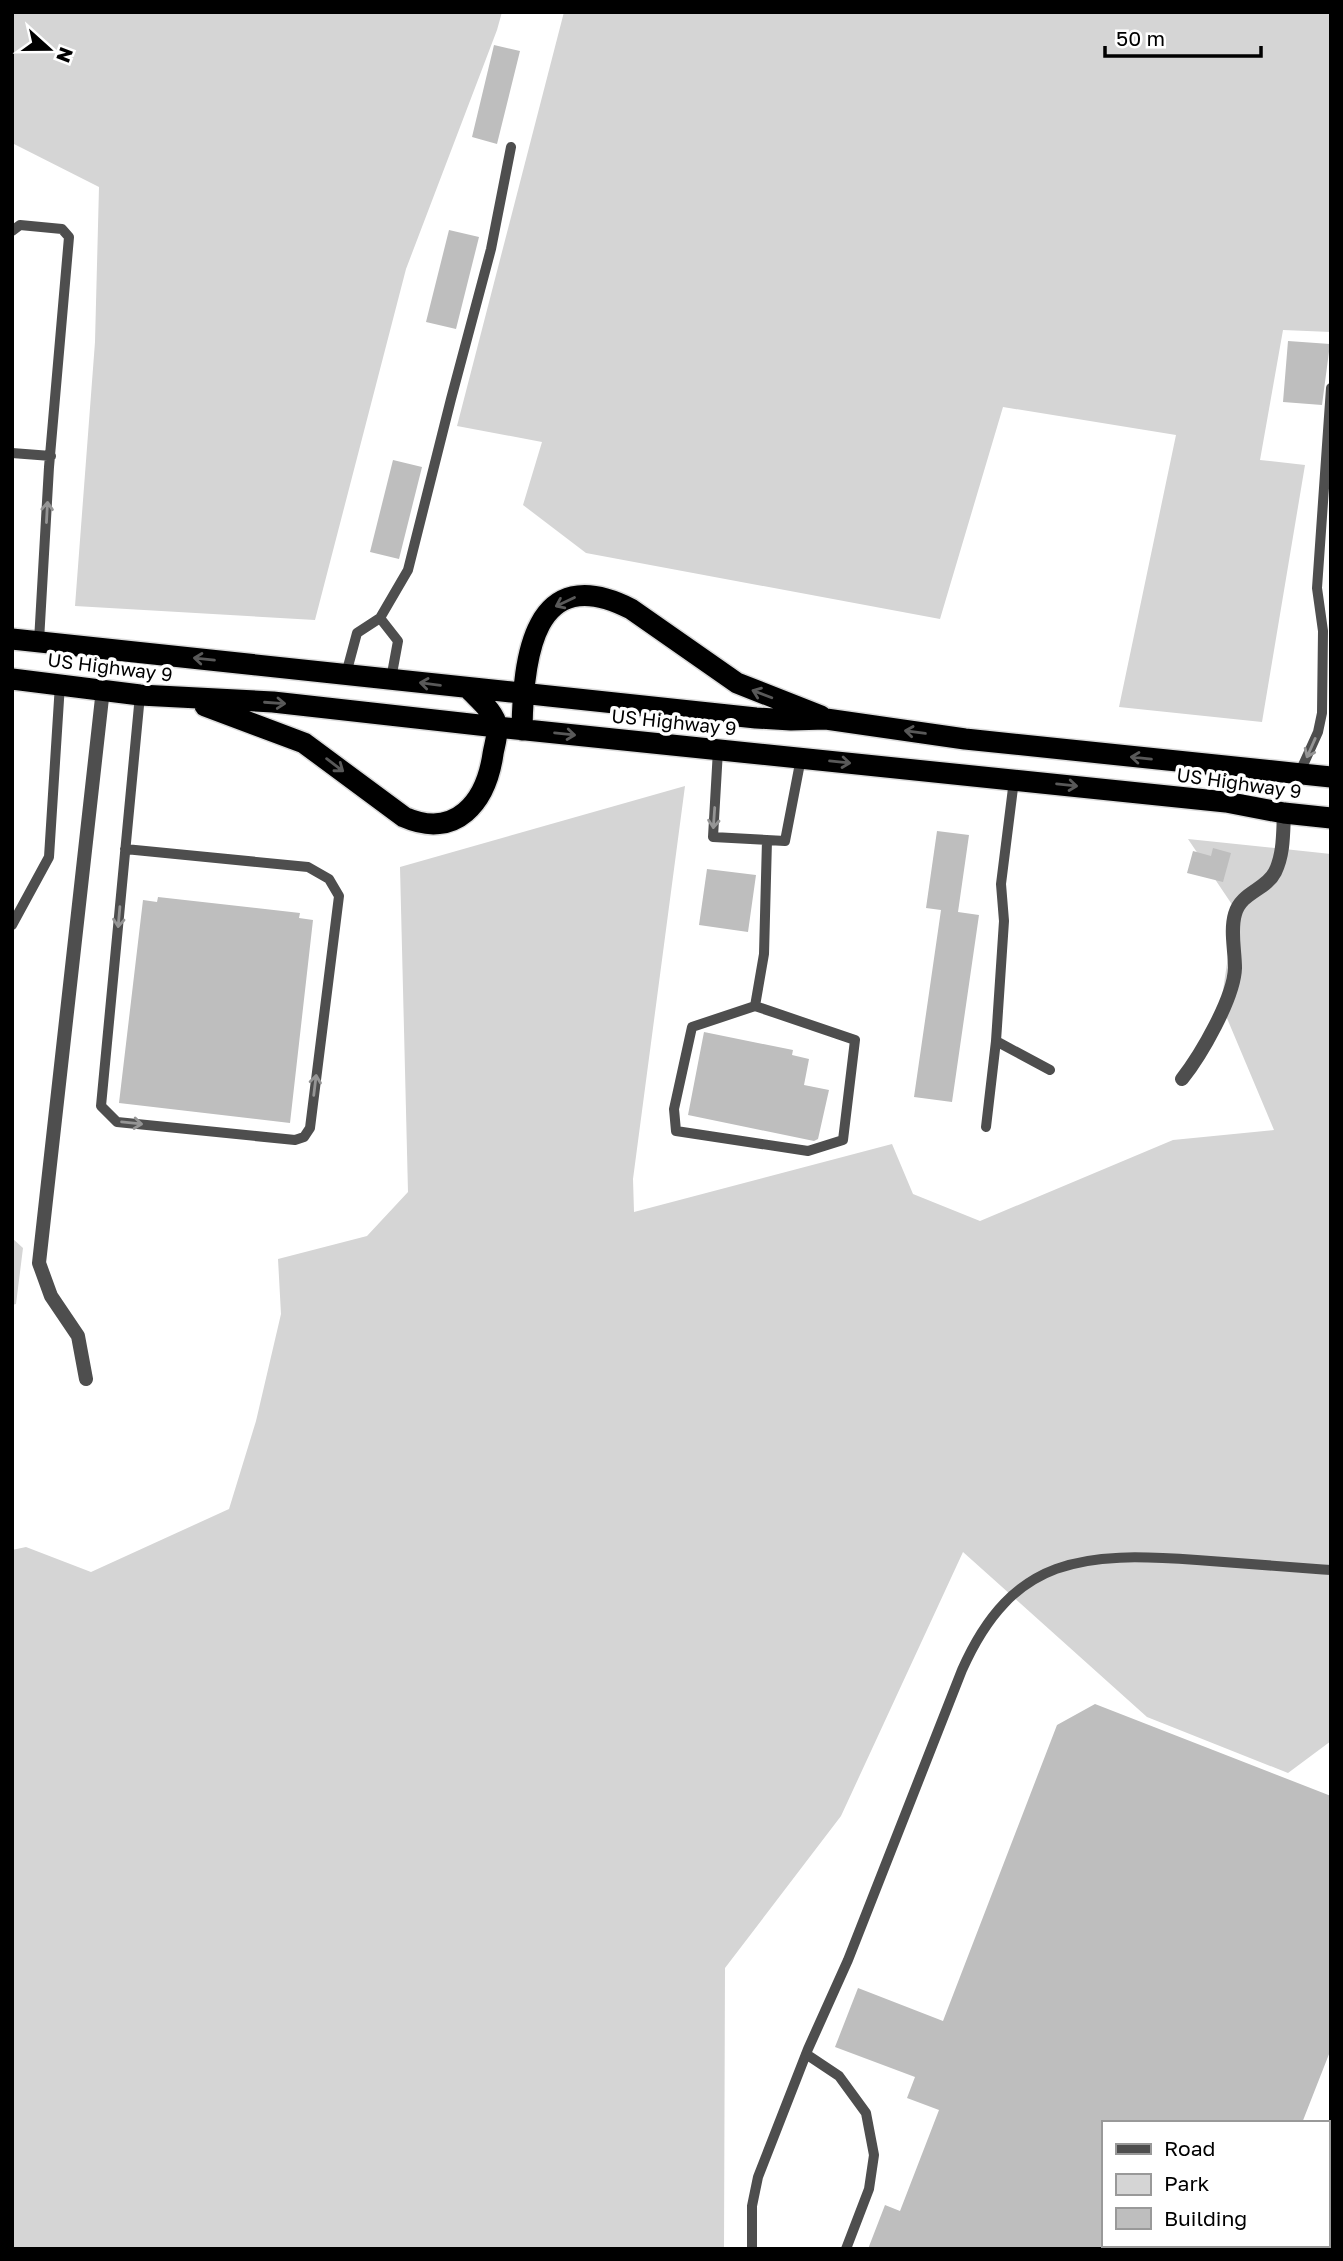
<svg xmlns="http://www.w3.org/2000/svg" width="1343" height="2261" font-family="'Golos Text',sans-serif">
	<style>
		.green { fill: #d5d5d5 }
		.building { fill: #bebebe }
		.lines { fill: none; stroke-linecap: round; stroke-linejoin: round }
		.highway-casing { stroke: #dbdbdb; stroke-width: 24 }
		.lane { stroke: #4e4e4e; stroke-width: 10 }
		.street { stroke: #4e4e4e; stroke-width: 14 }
		.highway { stroke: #000; stroke-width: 21 }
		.oneway { stroke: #959595 }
		.oneway2 { stroke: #595959 }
		.labels { text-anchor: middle; stroke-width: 7; stroke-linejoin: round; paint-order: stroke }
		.street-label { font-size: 19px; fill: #000; stroke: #fff }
	</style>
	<rect width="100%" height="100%" fill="#fff"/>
	<!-- green -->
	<path class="green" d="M12,12H502L497,30L406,269L315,620L75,606L95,342L99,187L12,143Z
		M564,12H1331V332L1283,330L1260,460L1305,465L1262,722L1119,707L1176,435L1003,407L940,619L586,553L523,505L542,442L457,426Z
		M685,786L633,1179L634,1212L892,1144L913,1194L980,1221L1173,1140L1274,1130L1221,1004L1235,909L1188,839L1331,854V1741L1288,1773L1147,1717L963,1552L841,1816L725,1968L724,2249H12V1550L26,1547L91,1572L229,1509L256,1421L281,1314L278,1259L367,1236L408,1192L400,867Z
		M12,1238L23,1248L16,1304L12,1305Z"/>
	<!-- building -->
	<path class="building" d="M494,45L520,51L497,144L472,137Z
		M449,230L479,237L456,329L426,322Z
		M1288,341L1330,344L1322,405L1283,402Z
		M393,460L422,467L399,559L370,552Z
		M937,831L969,835L958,912L979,915L952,1102L914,1097L941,910L926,908Z
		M1213,848L1231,853L1223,882L1187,873L1193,851L1211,856Z
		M707,869L756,875L748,932L699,925Z
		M158,897L300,913L299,918L313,920L290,1123L119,1103L143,900L157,902Z
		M704,1032L793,1050L792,1055L809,1059L804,1085L829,1090L818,1139L814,1141L688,1115Z
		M1095,1704L1331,1796V2049L1302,2123H1103V2249H868L885,2205L900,2211L939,2110L907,2098L915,2077L835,2047L858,1988L943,2021L1057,1725Z"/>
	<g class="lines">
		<!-- highway casing -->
		<g class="highway-casing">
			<path id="highway" d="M12,639L756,718L791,720L826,719L965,739L1331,777
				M12,679L140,695L273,702L497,727L1226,802L1284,813L1331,818
				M205,706L304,743L404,817C456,840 486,802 493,754C494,747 498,735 497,727C495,712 478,699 468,688
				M522,730C523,659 533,559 631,609L737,683L821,716"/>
		</g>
		<!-- lane -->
		<path class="lane" d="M12,231L20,225L62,229L69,237L49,467L39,641
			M12,453L51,456
			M380,618L408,570L451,399L491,249L511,147
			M346,674L357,633L380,618L398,641L391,679
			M718,750L713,837L785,841L801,758
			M1299,774L1318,732L1322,713L1323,631L1317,588L1331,388
			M125,849L308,867L329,879L339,896L310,1128L304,1137L295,1140L117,1122L101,1106L140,695
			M12,925L49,857L60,684
			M755,1006L692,1027L674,1109L676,1131L808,1151L843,1140L855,1040L755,1006L764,954L767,840
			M996,1041L1050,1070
			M986,1127L996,1041L1004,921L1001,884L1014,780
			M806,2054L839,2076L866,2113L874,2155L869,2189L846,2249
			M752,2249V2206L758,2177L808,2049L848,1960L962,1670C1013,1555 1084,1552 1197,1560C1241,1563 1286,1567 1331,1570"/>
		<!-- street -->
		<path class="street" d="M1182,1079C1201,1055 1234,998 1235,968C1235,950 1230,931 1235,914C1241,892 1266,890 1275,872C1284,854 1283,832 1284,813
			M86,1379L78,1336L51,1296L39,1263L103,689"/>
		<!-- highway -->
		<use href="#highway" class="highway"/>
	</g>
	<!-- one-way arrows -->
	<defs><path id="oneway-shaft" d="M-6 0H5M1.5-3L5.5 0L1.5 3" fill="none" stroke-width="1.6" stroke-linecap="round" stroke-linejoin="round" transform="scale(1.75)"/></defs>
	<g class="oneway">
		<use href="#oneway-shaft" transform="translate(47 512) rotate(-87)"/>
		<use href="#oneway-shaft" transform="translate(1311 748) rotate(114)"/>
		<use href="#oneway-shaft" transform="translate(714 818) rotate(94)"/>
		<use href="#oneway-shaft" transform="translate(119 917) rotate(95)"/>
		<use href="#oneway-shaft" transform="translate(315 1085) rotate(-83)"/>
		<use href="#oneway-shaft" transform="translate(132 1123) rotate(6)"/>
	</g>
	<g class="oneway2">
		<use href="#oneway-shaft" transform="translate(565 602) rotate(155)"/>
		<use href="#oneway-shaft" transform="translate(204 659) rotate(-174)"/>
		<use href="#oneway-shaft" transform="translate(430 684) rotate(-173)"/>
		<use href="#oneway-shaft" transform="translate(762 694) rotate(-159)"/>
		<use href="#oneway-shaft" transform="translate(275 703) rotate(4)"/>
		<use href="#oneway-shaft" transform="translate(915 732) rotate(-172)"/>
		<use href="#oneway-shaft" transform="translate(565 734) rotate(6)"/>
		<use href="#oneway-shaft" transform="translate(1141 758) rotate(-174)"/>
		<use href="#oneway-shaft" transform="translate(840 762) rotate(6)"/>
		<use href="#oneway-shaft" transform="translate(335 765) rotate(37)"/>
		<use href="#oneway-shaft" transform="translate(1067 785) rotate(6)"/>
	</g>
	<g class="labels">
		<!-- street labels -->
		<g class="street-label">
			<text transform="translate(110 667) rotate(7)" y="7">US Highway 9</text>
			<text transform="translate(674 722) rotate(6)" y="7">US Highway 9</text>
			<text transform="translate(1239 783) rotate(8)" y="7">US Highway 9</text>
		</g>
	</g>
	<!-- border -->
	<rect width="1343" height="2261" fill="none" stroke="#000000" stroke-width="28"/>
	<!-- legend -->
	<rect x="1102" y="2121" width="228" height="126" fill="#ffffff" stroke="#999999" stroke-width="2"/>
	<rect x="1116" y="2144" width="35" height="10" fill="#4e4e4e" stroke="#999999" stroke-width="2"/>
	<text x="1164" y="2156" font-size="21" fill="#000000">Road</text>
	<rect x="1116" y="2174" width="35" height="21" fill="#d5d5d5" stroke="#999999" stroke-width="2"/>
	<text x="1164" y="2191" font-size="21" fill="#000000">Park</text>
	<rect x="1116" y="2208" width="35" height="21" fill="#bebebe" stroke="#999999" stroke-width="2"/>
	<text x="1164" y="2226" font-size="21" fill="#000000">Building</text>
	<!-- north arrow -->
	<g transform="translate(49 49) rotate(111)" stroke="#ffffff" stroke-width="5" paint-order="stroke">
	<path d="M0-5L12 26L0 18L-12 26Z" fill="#000000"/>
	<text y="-10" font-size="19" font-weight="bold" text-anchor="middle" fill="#000000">N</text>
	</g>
	<!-- scale -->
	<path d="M1105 46v10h156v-10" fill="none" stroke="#000000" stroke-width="3.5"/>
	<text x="1116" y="46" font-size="21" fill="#000000" stroke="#ffffff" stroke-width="5" paint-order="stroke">50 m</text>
</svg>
